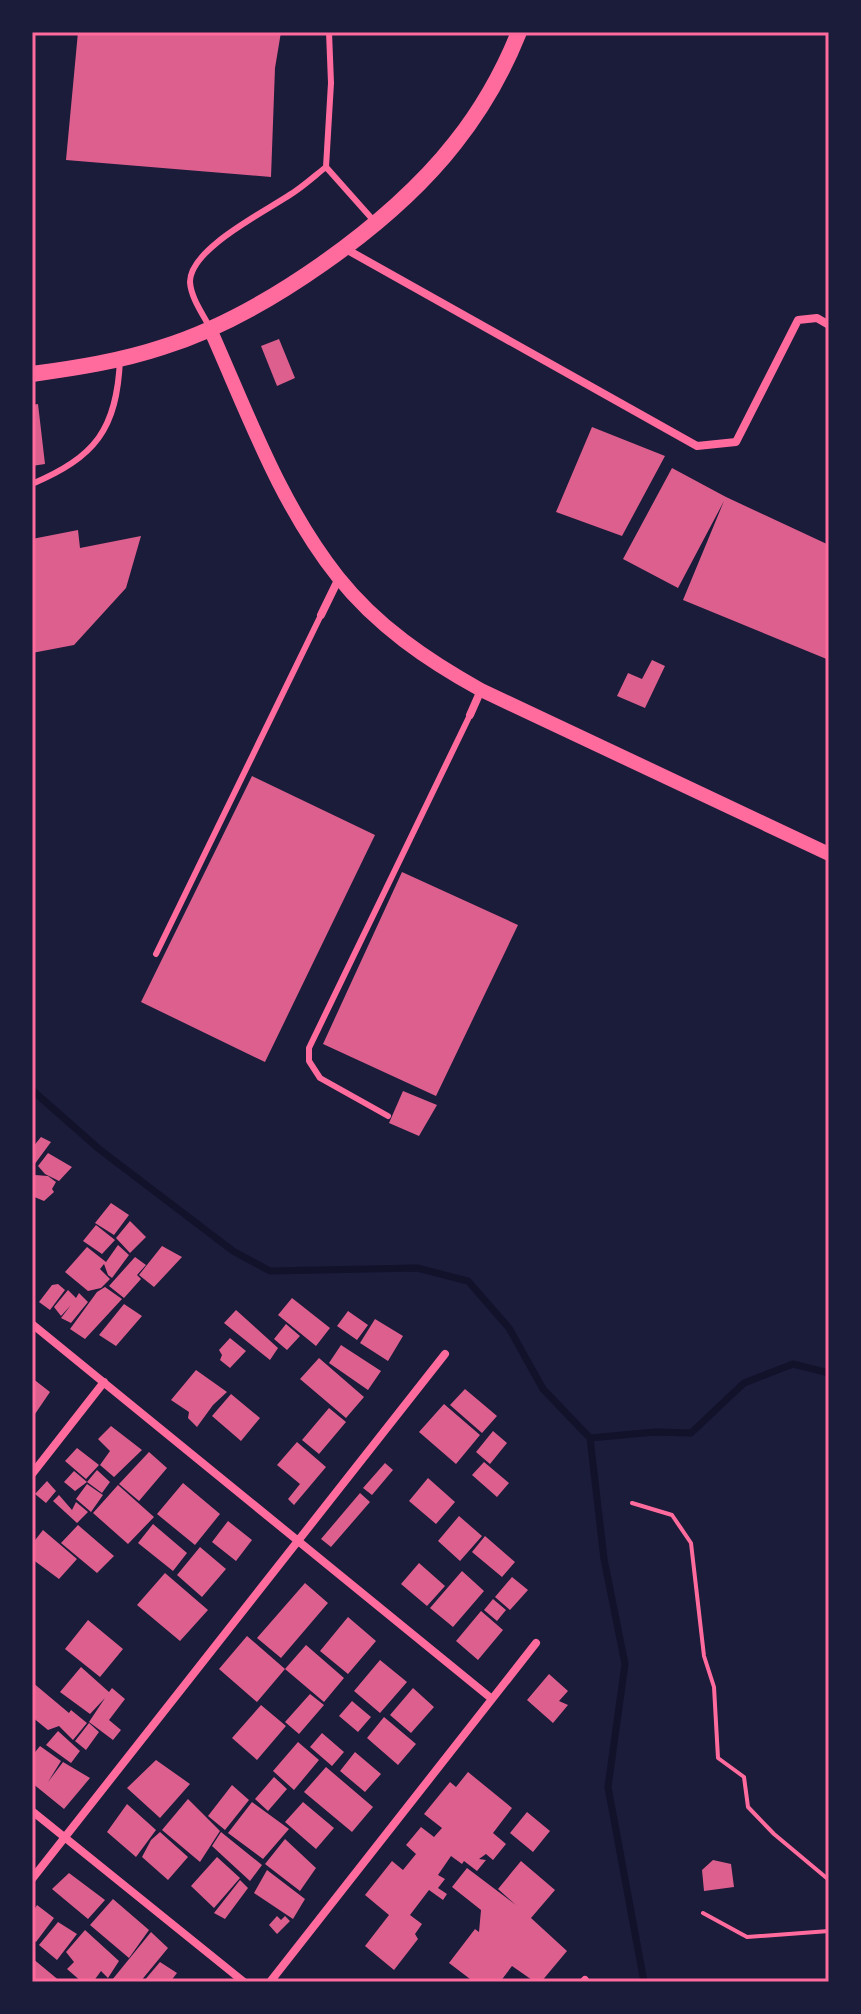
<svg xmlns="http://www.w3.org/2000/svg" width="861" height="2014" font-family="'Roboto Condensed',sans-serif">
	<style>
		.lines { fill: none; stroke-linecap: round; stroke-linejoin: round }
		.stream { stroke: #12122b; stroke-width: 7 }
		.building { fill: #dd5f8e }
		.path { stroke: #ff6b9d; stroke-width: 4 }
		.service { stroke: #ff6b9d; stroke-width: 6 }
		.minor { stroke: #ff6b9d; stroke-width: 8 }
		.tertiary { stroke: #ff6b9d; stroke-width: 14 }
		.secondary { stroke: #ff6b9d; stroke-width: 16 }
		.neatline { fill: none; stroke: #ff6b9d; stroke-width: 3 }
	</style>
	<rect width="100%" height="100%" fill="#1b1b3a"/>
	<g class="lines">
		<!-- stream -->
		<path class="stream" d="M32,1090L99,1149L233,1251L270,1271L417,1268L468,1281L509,1328L543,1389L590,1438L604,1559L625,1664L608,1787L644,1982
			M590,1438L655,1432L691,1433L744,1383L793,1364L829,1373"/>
	</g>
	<!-- building -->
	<path class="building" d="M78,32H281L275,68L271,177L66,160Z
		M279,339L295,378L277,386L261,346Z
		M38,404L45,464L32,466V405Z
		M592,427L665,456L622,536L556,512Z
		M672,468L726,497L829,545V660L683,600L724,501L678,588L623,559Z
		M78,530L80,548L141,536L126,588L74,645L32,653V539Z
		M652,660L665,666L645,708L617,696L628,673L642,679Z
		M252,776L375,835L265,1062L141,1002Z
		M402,872L518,925L436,1096L323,1044Z
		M403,1091L437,1105L419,1136L389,1123Z
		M41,1137L51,1142L34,1165L32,1148Z
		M48,1153L72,1167L59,1181L45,1174L38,1166Z
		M35,1175L48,1176L56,1182L52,1189L54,1192L44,1201L32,1196Z
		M111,1203L129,1215L114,1235L95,1223Z
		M130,1221L146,1237L130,1253L116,1238Z
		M96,1225L115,1240L102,1254L83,1241Z
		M118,1245L129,1255L112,1278L108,1275L104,1264L100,1269L110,1279L101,1288L88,1291L65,1272L87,1247L106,1262Z
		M162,1246L182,1257L154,1287L139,1275Z
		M135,1257L146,1265L137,1275L141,1279L124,1298L109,1286Z
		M58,1284L65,1290L50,1310L39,1302L52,1285Z
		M105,1287L122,1299L85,1339L70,1329L97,1292Z
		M68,1290L76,1298L79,1293L88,1302L71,1323L61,1318L71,1305L61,1316L54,1307Z
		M292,1298L330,1328L316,1346L278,1315Z
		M124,1304L142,1316L116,1346L99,1335Z
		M236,1310L278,1348L270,1360L224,1323Z
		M348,1311L368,1325L357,1340L337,1326Z
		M375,1319L403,1336L388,1361L360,1343Z
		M286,1324L300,1336L287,1350L274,1339Z
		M230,1338L246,1351L230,1368L220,1360L222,1355L219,1350Z
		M341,1345L381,1371L368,1390L329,1363Z
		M319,1358L364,1397L346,1418L300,1379Z
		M196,1370L227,1392L213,1405L197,1427L188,1418L189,1412L171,1400Z
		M32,1378L50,1392L35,1414L32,1411Z
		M465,1389L497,1416L482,1433L450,1405Z
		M231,1394L260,1418L241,1441L212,1416Z
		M444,1404L480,1435L456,1464L419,1432Z
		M329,1408L346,1422L319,1454L302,1440Z
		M111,1426L142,1450L114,1477L100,1465L110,1451L98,1439Z
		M493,1431L507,1443L490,1464L476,1452Z
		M297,1442L326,1467L294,1505L288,1499L300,1484L277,1465Z
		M77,1448L99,1465L86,1479L65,1461Z
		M149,1452L167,1468L139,1501L119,1484Z
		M484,1462L509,1483L497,1497L472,1475Z
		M385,1463L393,1470L372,1495L363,1488Z
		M97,1470L110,1482L102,1493L87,1482Z
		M74,1471L87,1482L75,1491L64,1482Z
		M428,1478L455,1502L436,1524L409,1501Z
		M47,1481L56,1491L46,1503L35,1494Z
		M183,1483L220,1514L195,1545L157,1514Z
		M87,1484L103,1495L91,1512L76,1499Z
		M118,1485L154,1517L128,1544L93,1513Z
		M360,1493L370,1502L331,1547L321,1539Z
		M59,1495L72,1510L76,1502L88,1512L77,1523L53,1501Z
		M459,1516L482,1536L460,1561L438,1541Z
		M228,1521L252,1540L236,1561L212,1542Z
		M153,1524L187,1553L173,1571L138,1543Z
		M78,1525L114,1556L97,1573L61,1543Z
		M43,1530L77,1559L59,1579L32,1559V1544Z
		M485,1536L515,1562L502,1577L472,1552Z
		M200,1547L226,1569L202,1597L177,1575Z
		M419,1563L445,1586L427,1606L401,1584Z
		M462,1571L484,1591L453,1627L430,1608Z
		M165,1573L208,1610L180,1641L137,1605Z
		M512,1577L528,1590L510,1610L495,1597Z
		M305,1583L328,1603L281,1658L257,1638Z
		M493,1599L506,1610L497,1621L484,1610Z
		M481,1611L503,1630L478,1660L456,1641Z
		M348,1617L376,1641L348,1674L320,1651Z
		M88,1620L123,1649L100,1677L65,1649Z
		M247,1636L285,1669L257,1702L219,1669Z
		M306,1645L344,1678L324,1702L285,1669Z
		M380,1660L407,1682L380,1713L354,1691Z
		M81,1667L109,1692L112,1688L125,1699L109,1720L121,1730L113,1740L89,1722L105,1698L90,1714L60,1692Z
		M549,1674L568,1691L559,1701L568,1705L553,1723L527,1700Z
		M32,1682L69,1713L71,1710L87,1723L73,1740L59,1726L48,1730L32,1717Z
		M413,1688L434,1707L411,1733L390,1715Z
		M310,1694L324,1705L299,1734L285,1722Z
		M352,1701L371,1717L358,1732L339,1716Z
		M261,1705L286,1726L257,1760L232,1738Z
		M384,1717L416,1744L398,1765L367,1738Z
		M89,1723L99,1732L86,1750L75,1741Z
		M58,1731L80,1751L71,1763L46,1745Z
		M322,1733L344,1752L332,1766L310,1747Z
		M298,1742L319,1760L294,1790L273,1771Z
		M40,1746L61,1761L48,1782L63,1762L90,1778L64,1809L32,1783V1756Z
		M355,1752L381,1774L365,1792L340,1771Z
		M156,1760L190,1784L160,1818L127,1788Z
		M326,1767L373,1807L352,1832L304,1792Z
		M468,1772L512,1808L493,1833L506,1844L493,1860L486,1854L479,1859L486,1860L477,1871L464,1861L462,1864L451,1856L438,1875L445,1879L438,1888L447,1894L443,1900L429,1890L410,1915L422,1924L415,1934L418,1939L394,1970L365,1946L389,1915L365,1895L392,1861L403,1870L416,1854L406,1845L421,1827L434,1837L442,1828L424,1814L450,1782L456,1787Z
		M274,1777L287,1789L268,1811L255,1799Z
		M232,1785L249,1800L225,1830L208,1816Z
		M188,1799L220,1831L200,1862L162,1830Z
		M252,1802L289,1829L263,1859L228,1833Z
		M303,1802L334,1828L316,1849L285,1822Z
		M127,1804L156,1830L136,1857L107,1832Z
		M527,1812L550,1831L533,1852L510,1833Z
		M160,1832L188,1857L168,1880L142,1857L151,1840Z
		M221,1832L262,1865L250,1881L212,1846Z
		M285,1839L316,1868L300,1891L265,1864Z
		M217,1857L240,1878L214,1908L191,1886Z
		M713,1860L731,1864L734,1887L704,1891L702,1870Z
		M521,1861L555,1890L531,1918L567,1951L541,1982H535L512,1966L500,1982H474L449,1963L475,1929L479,1932L481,1910L452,1887L467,1868L516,1905L498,1889Z
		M267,1870L305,1899L293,1919L254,1893Z
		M69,1873L105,1900L88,1919L52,1889Z
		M240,1880L248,1888L225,1919L214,1913Z
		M113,1899L149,1930L129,1958L90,1925Z
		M37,1905L54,1918L36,1942L32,1939V1913Z
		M277,1916L281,1920L285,1916L290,1921L277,1934L269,1925Z
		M58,1922L77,1934L57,1960L39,1945Z
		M85,1930L119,1961L108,1978L101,1971L93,1982H82L67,1969L74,1962L66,1952Z
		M151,1932L168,1948L140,1982L112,1980Z
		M32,1958L61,1982H32Z
		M160,1962L177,1973L170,1982H143Z"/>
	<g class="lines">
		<!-- path -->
		<path class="path" d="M632,1503L672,1515L691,1543L704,1656L714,1687L718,1758L744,1777L748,1807L774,1834L829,1880
			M703,1913L747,1937L829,1931"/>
		<!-- service -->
		<path class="service" d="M326,167L374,221
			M210,328C203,314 191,298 190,282C190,247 271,209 297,190C307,183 317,174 326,167L331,83L329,32
			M32,484C95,457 117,430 120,359
			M156,954L321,615
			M388,1116L320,1078L309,1061V1048L470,715"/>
		<!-- minor -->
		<path class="minor" d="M344,248L697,446L736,442L798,320L817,318L829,325
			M321,615L339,578
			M470,715L481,690
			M32,1324L492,1699
			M32,1474L104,1382
			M32,1811L244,1982
			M32,1879L445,1354
			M270,1982L536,1643
			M583,1982L585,1980"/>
		<!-- tertiary -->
		<path class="tertiary" d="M210,329C248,414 280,504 338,577C377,626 427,660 481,690L829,854"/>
		<!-- secondary -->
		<path class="secondary" d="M32,374C76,368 121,361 163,347C262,316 392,224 455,143C482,109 503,72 519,32"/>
	</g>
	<!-- border -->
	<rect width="861" height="2014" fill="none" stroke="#1b1b3a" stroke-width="68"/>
	<rect x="34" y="34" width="793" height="1946" class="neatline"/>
</svg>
